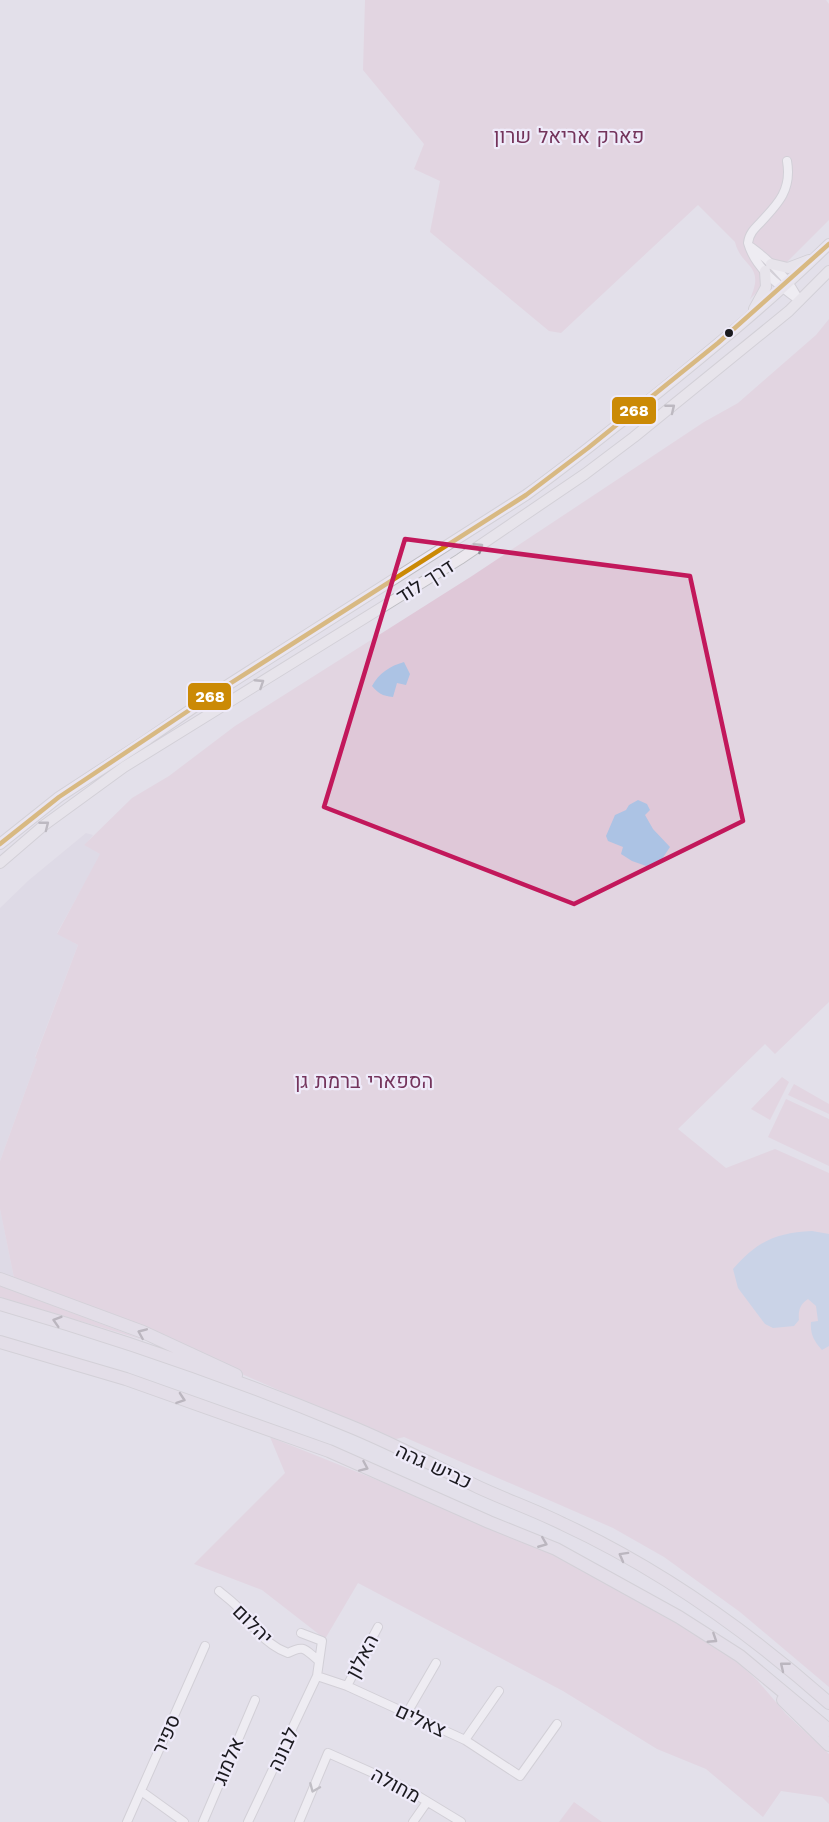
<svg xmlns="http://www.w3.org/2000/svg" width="829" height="1822" font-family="'Work Sans',Heebo,sans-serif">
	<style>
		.built { fill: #d8d3e3 }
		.green { fill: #dfc8d8 }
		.water { fill: #acc3e4 }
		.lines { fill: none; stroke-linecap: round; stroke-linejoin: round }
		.minor-casing { stroke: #bcbbc1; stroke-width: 10 }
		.major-casing { stroke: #bebdc2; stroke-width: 12 }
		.highway-casing { stroke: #bebdc2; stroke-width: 14 }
		.minor { stroke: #fbfafc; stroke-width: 8 }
		.major { stroke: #ece8ee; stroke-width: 10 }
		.highway { stroke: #e3dbe6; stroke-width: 12 }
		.bus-1-casing { stroke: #efebfa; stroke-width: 9 }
		.bus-1 { stroke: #cb8a06; stroke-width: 4.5 }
		.oneway { stroke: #8e8b91 }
		.oneway2 { stroke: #89848c }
		.oneway3 { stroke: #969599 }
		.marked { fill: none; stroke: #c2185b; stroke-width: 4.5; stroke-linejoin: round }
		.bus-dot { fill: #1b1a1f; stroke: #efebfa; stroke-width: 2 }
		.labels { text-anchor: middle; stroke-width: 4.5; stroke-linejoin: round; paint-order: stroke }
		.park-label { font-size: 20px; fill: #74345c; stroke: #efebfa }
		.street-label { font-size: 20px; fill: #1b1a1f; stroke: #efebfa }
		.line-badge { stroke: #efebfa; stroke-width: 2 }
		.badge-label { font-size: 16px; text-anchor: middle; font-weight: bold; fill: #fff }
	</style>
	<rect width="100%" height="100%" fill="#e3e0ea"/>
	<!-- built -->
	<path class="built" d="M86,833L93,835L85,845L101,854L57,933L78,945L35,1057L37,1059L0,1161V908L29,880Z
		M0,1208L14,1278L0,1276Z"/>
	<!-- green -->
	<path class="green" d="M365,0H826L829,4V220L750,299C766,264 741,268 735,242L698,205L561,333L549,331L430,232L440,181L414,169L424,144L363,70Z
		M829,319V1002L775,1054L765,1044L678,1129L726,1168L775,1149L829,1173V1687L740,1612L664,1557L613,1528L404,1437L392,1440L217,1363L14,1278L0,1209V1161L37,1059L35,1058L78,945L57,934L100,854L84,845L132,798L169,776L235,726L472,576L704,422L738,403L816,335Z
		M782,1077L789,1082L770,1120L751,1109Z
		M794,1084L829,1104V1114L788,1095Z
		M786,1099L829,1119V1166L768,1137Z
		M0,1286L147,1341L0,1297Z
		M270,1437L462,1514L568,1559L727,1653L757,1680L786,1714L829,1754V1804L822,1797L781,1791L763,1817L706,1769L657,1749L563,1691L358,1583L325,1639L262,1590L194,1564L285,1473Z
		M574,1802L602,1822H559Z"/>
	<!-- water -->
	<path class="water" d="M404,662L410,674L406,685L397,683L393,697C382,696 378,693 372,686C379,673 390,666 404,662Z
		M638,800L647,804L650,810L645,815L653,829L670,847L662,859L649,867L632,861L621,854L623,847L608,841L606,836L615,815L626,810L629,805Z
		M812,1231L829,1234V1346L822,1350C814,1341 810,1334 811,1322L818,1321L816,1306L808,1299C800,1304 798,1311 799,1320L794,1326L773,1328L765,1324L738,1288L733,1269C758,1241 775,1233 812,1231Z"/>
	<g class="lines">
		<!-- minor casing -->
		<g class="minor-casing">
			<path id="minor" d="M787,161C792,189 779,203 760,223C754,229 749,234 748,243C755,268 779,286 800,301
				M751,247C770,261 787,277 798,298
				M219,1591C226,1597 236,1604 241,1611C252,1627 268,1646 288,1653C305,1644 305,1650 319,1661
				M317,1676L347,1686L465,1740L520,1776L557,1724
				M347,1686L378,1627
				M407,1713L436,1663
				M465,1740L499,1691
				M141,1791L184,1822
				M127,1822L205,1646
				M203,1822L255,1700
				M248,1822L317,1676L322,1641L301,1633
				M299,1822L328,1753L400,1785L461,1822
				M413,1822L427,1802"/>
		</g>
		<!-- major casing -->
		<g class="major-casing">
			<path id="major" d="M771,264L788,268L809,260
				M754,309L766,287L765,271
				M0,844L59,797L148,739L212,695L526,495C568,465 608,432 649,400C711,350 772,300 829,244
				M0,863L43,826L124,767L460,559L585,474L634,437L789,311L829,271"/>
		</g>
		<!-- highway casing -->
		<g class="highway-casing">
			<path id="highway" d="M0,1279L143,1332L236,1375
				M0,1304C118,1338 234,1378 347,1425C392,1443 435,1466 478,1487C506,1500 535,1510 563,1524C660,1569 750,1633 829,1703
				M0,1342L126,1379L329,1451L489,1522L556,1549L679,1617L740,1656L829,1730
				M783,1700L829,1745"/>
		</g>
		<!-- minor -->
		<use href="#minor" class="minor"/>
		<!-- major -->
		<use href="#major" class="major"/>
		<!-- highway -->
		<use href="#highway" class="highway"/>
		<!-- bus-1 casing -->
		<g class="bus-1-casing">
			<path id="bus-1" d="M0,844L59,797L212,695L526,495L588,448L718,343L829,244"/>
		</g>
		<!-- bus-1 -->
		<use href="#bus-1" class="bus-1"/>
	</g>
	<!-- one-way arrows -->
	<defs><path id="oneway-chevron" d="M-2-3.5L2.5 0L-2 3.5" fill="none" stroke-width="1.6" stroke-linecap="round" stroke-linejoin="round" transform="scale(1.5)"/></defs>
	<g class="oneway">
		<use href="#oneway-chevron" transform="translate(671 408) rotate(-39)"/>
		<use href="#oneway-chevron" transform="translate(479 547) rotate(-33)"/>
		<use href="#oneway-chevron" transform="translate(260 683) rotate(-33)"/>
		<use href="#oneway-chevron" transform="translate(45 825) rotate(-38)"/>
	</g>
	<g class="oneway2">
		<use href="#oneway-chevron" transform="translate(57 1321) rotate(-163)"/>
		<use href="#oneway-chevron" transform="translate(142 1333) rotate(-157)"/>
		<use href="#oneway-chevron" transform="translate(181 1399) rotate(19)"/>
		<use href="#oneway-chevron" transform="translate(364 1467) rotate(24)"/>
		<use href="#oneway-chevron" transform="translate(543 1543) rotate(22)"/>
		<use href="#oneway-chevron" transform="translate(623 1556) rotate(-151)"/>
		<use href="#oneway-chevron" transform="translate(713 1639) rotate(33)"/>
		<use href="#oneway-chevron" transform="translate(784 1666) rotate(-141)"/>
	</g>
	<use class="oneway3" href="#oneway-chevron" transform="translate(314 1788) rotate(113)"/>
	<!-- marked area -->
	<path d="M0 0H829V1822H0ZM405,539L690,576L743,821L574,904L324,807Z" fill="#e3e0ea" fill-opacity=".55" fill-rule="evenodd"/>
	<path class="marked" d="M405,539L690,576L743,821L574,904L324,807Z"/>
	<!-- markers -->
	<circle class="bus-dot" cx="729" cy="333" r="5"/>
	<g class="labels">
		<!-- park labels -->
		<g class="park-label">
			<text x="569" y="143">פארק אריאל שרון</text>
			<text x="364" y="1088">הספארי ברמת גן</text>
		</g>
		<!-- street labels -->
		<g class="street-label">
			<text transform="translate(425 581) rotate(-32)" y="7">דרך לוד</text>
			<text transform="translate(434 1466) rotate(25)" y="7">כביש גהה</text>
			<text transform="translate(253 1624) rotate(45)" y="7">יהלום</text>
			<text transform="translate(362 1656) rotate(-62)" y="7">האלון</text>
			<text transform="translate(421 1720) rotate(25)" y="7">צאלים</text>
			<text transform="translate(166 1734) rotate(-66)" y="7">ספיר</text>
			<text transform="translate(283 1749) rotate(-65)" y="7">לבונה</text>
			<text transform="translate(228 1761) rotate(-67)" y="7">אלמוג</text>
			<text transform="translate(396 1785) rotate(28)" y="7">מחולה</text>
		</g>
	</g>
	<g class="line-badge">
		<rect x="611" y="396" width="46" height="29" rx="6" fill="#cb8a06"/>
		<rect x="187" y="682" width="45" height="29" rx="6" fill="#cb8a06"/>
	</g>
	<g class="badge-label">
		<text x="634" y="416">268</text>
		<text x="210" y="702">268</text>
	</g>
</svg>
